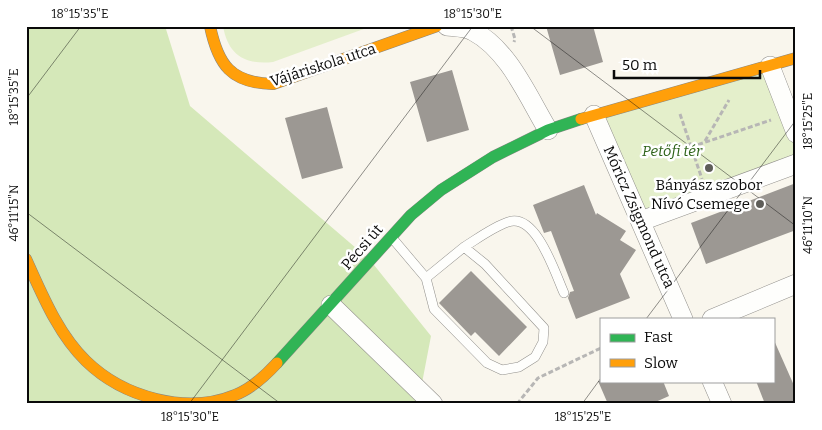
<svg xmlns="http://www.w3.org/2000/svg" width="822" height="430" font-family="Bitter,serif">
	<style>
		.green { fill: #e4efcb }
		.forest { fill: #d5e8b9 }
		.building { fill: #9c9893 }
		.lines { fill: none; stroke-linecap: round; stroke-linejoin: round }
		.lane-casing { stroke: #92908c; stroke-width: 10 }
		.street-casing { stroke: #92908c; stroke-width: 20 }
		.fast-casing { stroke: #888783; stroke-width: 12 }
		.slow-casing { stroke: #888783; stroke-width: 12 }
		.path { stroke: #b7b6b5; stroke-width: 3; stroke-dasharray: 5 2.5; stroke-linecap: butt }
		.lane { stroke: #fefefc; stroke-width: 9 }
		.street { stroke: #fefefc; stroke-width: 19 }
		.fast { stroke: #30b455; stroke-width: 11 }
		.slow { stroke: #ff9f0a; stroke-width: 11 }
		.ticks { fill: none; stroke: #0a0a0a; stroke-width: 1; stroke-opacity: 0.45 }
		.poi-dot { fill: #5e5d59; stroke: #fff; stroke-width: 2 }
		.labels { text-anchor: middle; stroke-width: 5; stroke-linejoin: round; paint-order: stroke }
		.street-label { font-size: 15px; fill: #0a0a0a; stroke: #fff }
		.park-label { font-size: 15px; font-style: italic; fill: #2e6319; stroke: #fff }
		.poi-label { font-size: 15px; fill: #0a0a0a; stroke: #fff }
		.neatline { fill: none; stroke: #0a0a0a; stroke-width: 2 }
		.ticks-label { font-size: 12px; text-anchor: middle; fill: #0a0a0a }
	</style>
	<rect width="100%" height="100%" fill="#f9f6ed"/>
	<!-- green -->
	<path class="green" d="M223,26H372L273,62C245,65 228,55 223,26Z
		M770,66L796,133V164L641,221L594,115Z"/>
	<!-- forest -->
	<path class="forest" d="M26,26H165L190,106L370,260L431,336L418,404H26Z"/>
	<!-- building -->
	<path class="building" d="M546,26H593L603,62L560,75Z
		M452,70L469,130L427,142L410,82Z
		M327,107L343,168L302,179L285,118Z
		M796,183V230L706,264L691,223Z
		M584,185L596,215L597,213L626,231L620,240L636,250L620,274L630,298L576,319L568,298L570,292L574,291L551,231L544,233L533,205Z
		M471,271L527,327L499,356L475,332L471,336L439,303Z
		M773,338L796,390V404H765L756,381H773Z
		M598,381H663L669,396L651,404H608Z"/>
	<g class="lines">
		<!-- lane casing -->
		<g class="lane-casing">
			<path id="lane" d="M393,239L426,278L434,309L487,363L502,370L519,367L535,357L543,342L544,328L485,264L464,247L426,278
				M464,247C477,239 493,227 508,222C536,212 555,273 564,293"/>
		</g>
		<!-- street casing -->
		<g class="street-casing">
			<path id="street" d="M447,26C455,27 466,27 473,31C509,50 528,97 548,130
				M770,66L796,133
				M594,115L683,319
				M641,221L796,164
				M331,305L433,404
				M712,319L796,284
				M712,381L722,404"/>
		</g>
		<!-- fast casing -->
		<g class="fast-casing">
			<path id="fast" d="M277,363L411,215L441,190L493,157L548,130L581,119"/>
		</g>
		<!-- slow casing -->
		<g class="slow-casing">
			<path id="slow" d="M210,26C218,65 231,83 273,84L437,26
				M581,119L796,58
				M26,259C42,294 58,334 86,361C123,397 186,415 235,395C251,389 266,375 277,363"/>
		</g>
		<!-- path -->
		<path class="path" d="M511,26L515,39L514,42
			M680,114L702,179
			M705,141L729,100
			M691,147L771,120
			M517,404L538,378L601,348"/>
		<!-- lane -->
		<use href="#lane" class="lane"/>
		<!-- street -->
		<use href="#street" class="street"/>
		<!-- fast -->
		<use href="#fast" class="fast"/>
		<!-- slow -->
		<use href="#slow" class="slow"/>
	</g>
	<!-- ticks -->
	<path class="ticks" d="M530,26L796,226M26,99L81,26M26,212L281,404M646,319L796,120M189,404L473,26M582,404L601,378"/>
	<!-- markers -->
	<g class="poi-dot">
		<circle cx="709" cy="168" r="5"/>
		<circle cx="760" cy="204" r="5"/>
	</g>
	<g class="labels">
		<!-- street labels -->
		<g class="street-label">
			<text transform="translate(323 65) rotate(-18)" y="5">Vájáriskola utca</text>
			<text transform="translate(639 217) rotate(66)" y="5">Móricz Zsigmond utca</text>
			<text transform="translate(362 247) rotate(-49)" y="5">Pécsi út</text>
		</g>
		<!-- park labels -->
		<g class="park-label">
			<text x="672" y="156">Petőfi tér</text>
		</g>
		<!-- poi labels -->
		<g class="poi-label">
			<text x="709" y="190">Bányász szobor</text>
			<text x="750" y="209" text-anchor="end">Nívó Csemege</text>
		</g>
	</g>
	<!-- border -->
	<rect width="822" height="430" fill="none" stroke="#ffffff" stroke-width="55"/>
	<!-- legend -->
	<rect x="600" y="318" width="175" height="65" fill="#ffffff" stroke="#9d9d9d"/>
	<rect x="610" y="334" width="25" height="8" fill="#30b455" stroke="#9d9d9d"/>
	<text x="644" y="342" font-size="15" fill="#0a0a0a">Fast</text>
	<rect x="610" y="359" width="25" height="8" fill="#ff9f0a" stroke="#9d9d9d"/>
	<text x="644" y="368" font-size="15" fill="#0a0a0a">Slow</text>
	<!-- scale -->
	<path d="M614 70v8h146v-8" fill="none" stroke="#0a0a0a" stroke-width="2.5"/>
	<text x="622" y="70" font-size="15" fill="#0a0a0a" stroke="#ffffff" stroke-width="4" paint-order="stroke">50 m</text>
	<rect x="28" y="28" width="766" height="374" class="neatline"/>
	<g class="ticks-label">
		<text x="80" y="18">18°15'35"E</text>
		<text x="473" y="18">18°15'30"E</text>
		<text transform="translate(14 97) rotate(-90)" y="4">18°15'35"E</text>
		<text transform="translate(808 121) rotate(-90)" y="4">18°15'25"E</text>
		<text transform="translate(14 213) rotate(-90)" y="4">46°11'15"N</text>
		<text transform="translate(808 225) rotate(-90)" y="4">46°11'10"N</text>
		<text x="190" y="421">18°15'30"E</text>
		<text x="583" y="421">18°15'25"E</text>
	</g>
</svg>
